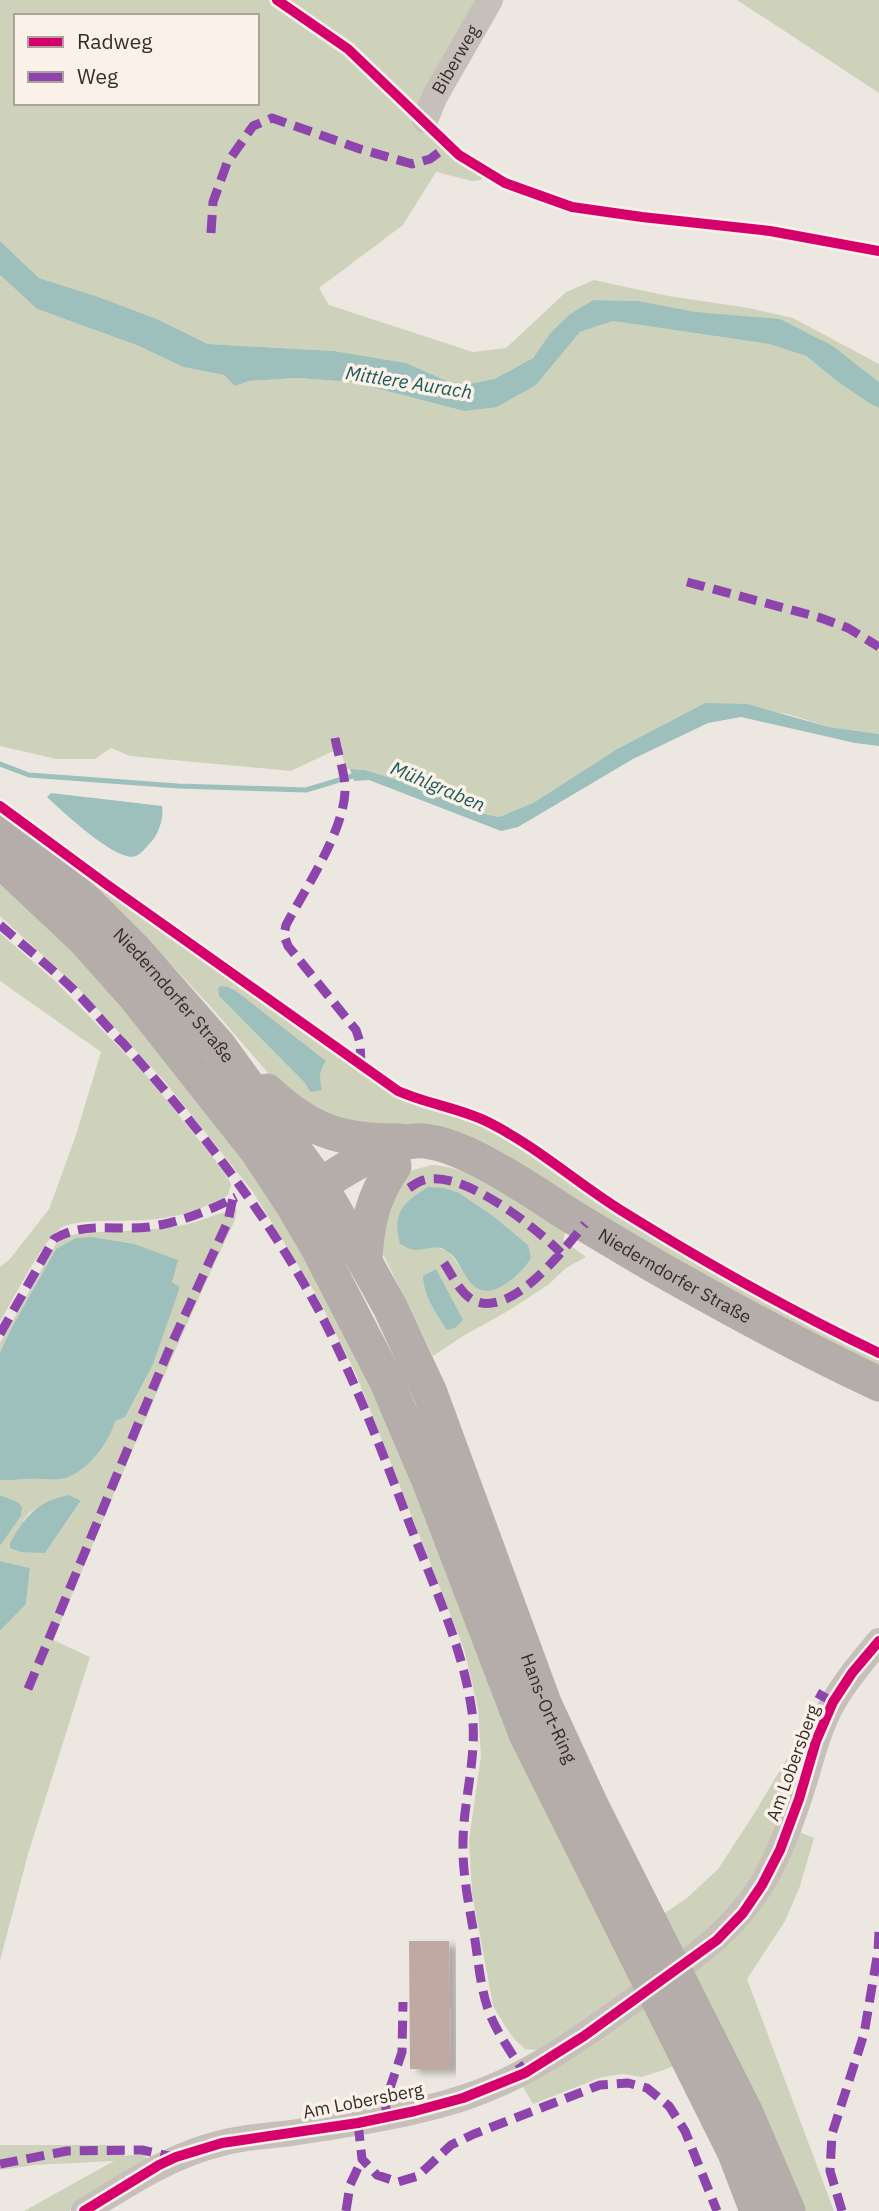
<svg xmlns="http://www.w3.org/2000/svg" width="879" height="2211" font-family="'IBM Plex Sans',sans-serif">
	<style>
		.green { fill: #cfd2bb; fill-rule: evenodd }
		.water { fill: #9dc0bd }
		.lines { fill: none; stroke-linecap: round; stroke-linejoin: round }
		.stream { stroke: #9dc0bd; stroke-width: 5 }
		.building { fill: #c0a9a3; filter: url(#shadow) }
		.minor { stroke: #c6bfba; stroke-width: 26 }
		.major { stroke: #b5ada9; stroke-width: 35 }
		.quiet { stroke: #8e44ad; stroke-width: 9; stroke-dasharray: 18 9; stroke-linecap: butt }
		.cycleway-casing { stroke: #faf1e8; stroke-width: 15 }
		.cycleway { stroke: #d6006c; stroke-width: 10 }
		.labels { text-anchor: middle; stroke-width: 7; stroke-linejoin: round; paint-order: stroke }
		.street-label { font-size: 18px; fill: #372c28; stroke: #faf1e8 }
		.water-label { font-size: 19px; font-style: italic; fill: #1d5959; stroke: #faf1e8 }
	</style>
	<defs>
		<filter id="shadow"><feDropShadow dx="8" dy="4.5" stdDeviation="3.5" flood-color="#0004"/></filter>
	</defs>
	<rect width="100%" height="100%" fill="#ede7e1"/>
	<!-- green -->
	<path class="green" d="M0,0H271L336,44L424,120C414,104 401,93 387,80C356,50 323,24 286,0H485L424,128C441,148 462,161 484,174L481,180L472,181L436,172L403,225L319,288L329,305L473,352L506,348L566,292L594,280L668,296L749,308L793,318L879,364V382L833,346L638,301L593,300L570,314L551,332L533,358L494,379L458,386L405,363L334,351L208,344L157,319L99,297L39,278L0,241ZM16,16H257V103H16Z
		M737,0H879V93Z
		M0,275L37,309L139,346L183,367L224,375L235,386L249,381L297,378L352,382L464,411L536,385L580,332L613,321L769,344L806,356L838,382L872,405L879,408V734L829,727L788,714L705,703L617,749L533,803L499,817L485,814L443,794L365,770L346,769L341,752H331L291,771L130,756L111,748L95,759H56L0,746Z
		M0,810L384,1089C421,1109 462,1112 499,1132C541,1154 577,1188 617,1213C701,1267 790,1313 879,1358V1369L829,1347L515,1166L346,1129L281,1088L211,1007L152,944L0,817ZM218,988L321,1068L319,1079L310,1092L305,1083L219,996Z
		M0,880L28,904L186,1074L323,1273L639,1985L571,2035L536,2050L525,2049L515,2040L505,2026L493,2006L472,1893L469,1840L481,1756L478,1708L464,1649L356,1374L317,1296L253,1192L165,1082L78,988L0,916Z
		M0,933L54,980L147,1076L223,1170L231,1184L228,1195C202,1210 176,1218 146,1220C126,1222 77,1218 61,1228C43,1240 12,1301 0,1322V1267L9,1260L49,1209L75,1138L101,1052L0,981Z
		M432,1165C474,1167 529,1205 567,1226L563,1240L586,1257L566,1268L548,1285L508,1311L463,1336L433,1356L379,1246L402,1176L413,1170ZM459,1193L492,1215L528,1245L474,1286L448,1251L435,1247Z
		M237,1209L235,1220C169,1358 112,1499 53,1640L90,1657L28,1854L0,1961V1631L26,1604L30,1568L0,1561V1546L21,1516L18,1502L0,1495V1480C13,1481 26,1478 39,1479C49,1479 56,1481 66,1478C89,1470 109,1443 115,1420L180,1287L172,1283L56,1249L12,1327L0,1352V1343L56,1244L69,1236L80,1233C113,1231 147,1231 179,1226C200,1222 217,1213 237,1209ZM56,1498L81,1502L45,1553L23,1521L30,1512Z
		M813,1714L776,1833L733,1908L679,1956L659,1917L687,1898L718,1869L754,1814Z
		M797,1831L814,1838L800,1886L785,1921L747,1979L834,2211H798L688,1973Z
		M647,2003L678,2065L642,2077L623,2074L602,2077L533,2104L522,2085Z
		M0,2145H125L124,2156L142,2154L150,2160L69,2211H24L114,2161L35,2165L0,2170Z"/>
	<!-- water -->
	<path class="water" d="M0,241L39,278L99,297L157,319L208,344L334,351L406,363L458,386L494,379L533,358L551,332L570,314L593,300L638,301L695,312L780,319L833,346L879,382V408L872,405L838,382L806,356L769,344L613,321L580,332L536,385L497,407L464,411L352,382L297,378L249,381L235,386L224,375L183,367L139,346L37,309L0,275Z
		M705,703L747,704L829,727L879,734V746L855,743L741,717L708,723L633,759L518,827L501,831L369,780L354,781L350,769L365,770L443,794L485,814L499,817L533,803L617,749Z
		M51,793L162,806C164,817 159,833 152,841C148,845 141,854 136,856C118,864 61,810 47,797Z
		M221,986L228,987L236,991L326,1061C319,1071 319,1078 322,1090L310,1092L305,1083L219,996L218,988Z
		M428,1187L444,1188L459,1193L492,1215L528,1245L531,1258C522,1273 492,1302 474,1286C463,1277 459,1258 447,1251C438,1244 426,1250 415,1250C410,1250 405,1246 400,1244C392,1212 403,1203 428,1187Z
		M92,1237L134,1244L178,1260L172,1282L180,1287L153,1364L125,1417L115,1421C109,1443 89,1470 66,1478C56,1481 49,1479 39,1479C26,1478 13,1481 0,1480V1352L12,1327L56,1249L76,1238Z
		M436,1269L463,1320L455,1328L447,1330C436,1313 424,1297 423,1276Z
		M0,1495L18,1502L22,1507L21,1516L0,1546Z
		M69,1495L81,1501L45,1553L21,1552L10,1548V1543C25,1517 37,1501 69,1495Z
		M0,1561L30,1568L26,1604L0,1631Z"/>
	<g class="lines">
		<!-- stream -->
		<path class="stream" d="M0,764L29,775L178,786L306,790L359,774"/>
	</g>
	<!-- building -->
	<path class="building" d="M409,1941H449L451,2069H410Z"/>
	<g class="lines">
		<!-- minor -->
		<g class="minor">
			<path id="s1" d="M425,120L435,96L490,0"/>
			<path d="M688,1961C750,1915 774,1874 798,1801C810,1767 816,1732 834,1701C847,1679 863,1660 879,1641"/>
			<path d="M84,2211C128,2184 171,2155 222,2143C244,2137 268,2136 291,2133C349,2124 407,2116 463,2098C530,2076 581,2038 638,1997"/>
		</g>
		<!-- major -->
		<g class="major">
			<path id="s2" d="M0,831L45,864L91,906L135,950L219,1046L320,1185L365,1262L390,1307L430,1393L544,1703L591,1805L745,2111L788,2211"/>
			<path d="M0,860L84,939L134,995L258,1152L294,1207L317,1246L386,1380L430,1483L526,1734L735,2153L757,2211"/>
			<path d="M267,1091C311,1132 341,1141 400,1141"/>
			<path id="s3" d="M302,1200C326,1179 382,1144 414,1141C457,1137 534,1193 571,1216C609,1239 647,1262 685,1283C749,1319 813,1353 879,1384"/>
			<path d="M365,1262C366,1226 373,1196 394,1166"/>
		</g>
		<!-- quiet -->
		<path class="quiet" d="M211,233L213,202L227,163L253,126L272,118L360,149L412,164L430,159L449,145
			M687,582L818,617L848,628L879,647
			M335,738C338,754 344,771 345,786C347,827 305,889 286,925L284,935L288,946L356,1030L360,1042L361,1065
			M0,925C24,946 50,967 74,990C91,1007 106,1026 123,1043C196,1124 265,1211 317,1307C354,1377 382,1451 410,1525C433,1585 463,1647 472,1712C478,1758 462,1803 463,1849C463,1879 470,1910 475,1940C479,1966 481,1993 491,2017C500,2037 513,2056 525,2073
			M409,1188C414,1185 419,1181 424,1180C463,1169 535,1227 561,1253
			M444,1263C452,1275 461,1295 475,1301C513,1317 564,1249 585,1224
			M0,1334L54,1239C84,1221 116,1231 149,1227C181,1222 208,1211 236,1197
			M28,1689L168,1352L228,1221L233,1198
			M817,1693L833,1702
			M386,2117V2100L402,2052L403,2002
			M358,2123L362,2159L377,2175L398,2182L418,2176L451,2145L474,2134L600,2085L628,2083L647,2088L669,2106L685,2131L717,2211
			M0,2164L67,2151L142,2150L173,2157
			M346,2211L350,2185L362,2159
			M842,2211L830,2171L832,2134L864,2034L878,1951L879,1932"/>
		<!-- cycleway casing -->
		<g class="cycleway-casing">
			<path id="cycleway" d="M277,0L348,49L459,155L505,183L572,207L642,217L770,231L879,251
				M0,806L106,884L398,1091C427,1104 460,1108 488,1122C536,1146 577,1183 622,1211C704,1262 791,1311 879,1353
				M84,2211L159,2165L176,2157L222,2143L358,2123L415,2111L463,2098L525,2073L584,2036L717,1940L743,1913L762,1885L780,1850L799,1799L816,1741L833,1702L852,1673L879,1641"/>
		</g>
		<!-- cycleway -->
		<use href="#cycleway" class="cycleway"/>
	</g>
	<g class="labels">
		<!-- street labels -->
		<g class="street-label">
			<text dy="6" stroke="none"><textPath href="#s1" startOffset="68">Biberweg</textPath></text>
			<text dy="6" stroke="none"><textPath href="#s2" startOffset="240">Niederndorfer Straße</textPath></text>
			<text dy="6" stroke="none"><textPath href="#s3" startOffset="424">Niederndorfer Straße</textPath></text>
			<text dy="6" stroke="none"><textPath href="#s2" startOffset="1052">Hans-Ort-Ring</textPath></text>
			<text transform="translate(793 1763) rotate(-70)" y="6">Am Lobersberg</text>
			<text transform="translate(363 2101) rotate(-11)" y="6">Am Lobersberg</text>
		</g>
		<!-- water labels -->
		<g class="water-label">
			<text transform="translate(409 382) rotate(9)" y="7">Mittlere Aurach</text>
			<text transform="translate(438 786) rotate(23)" y="7">Mühlgraben</text>
		</g>
	</g>
	<!-- legend -->
	<rect x="14" y="14" width="245" height="91" fill="#faf1e8" stroke="#aca29b" stroke-width="2"/>
	<rect x="28" y="37" width="35" height="10" fill="#d6006c" stroke="#aca29b" stroke-width="2"/>
	<text x="77" y="49" font-size="21" fill="#372c28">Radweg</text>
	<rect x="28" y="72" width="35" height="10" fill="#8e44ad" stroke="#aca29b" stroke-width="2"/>
	<text x="77" y="84" font-size="21" fill="#372c28">Weg</text>
</svg>
